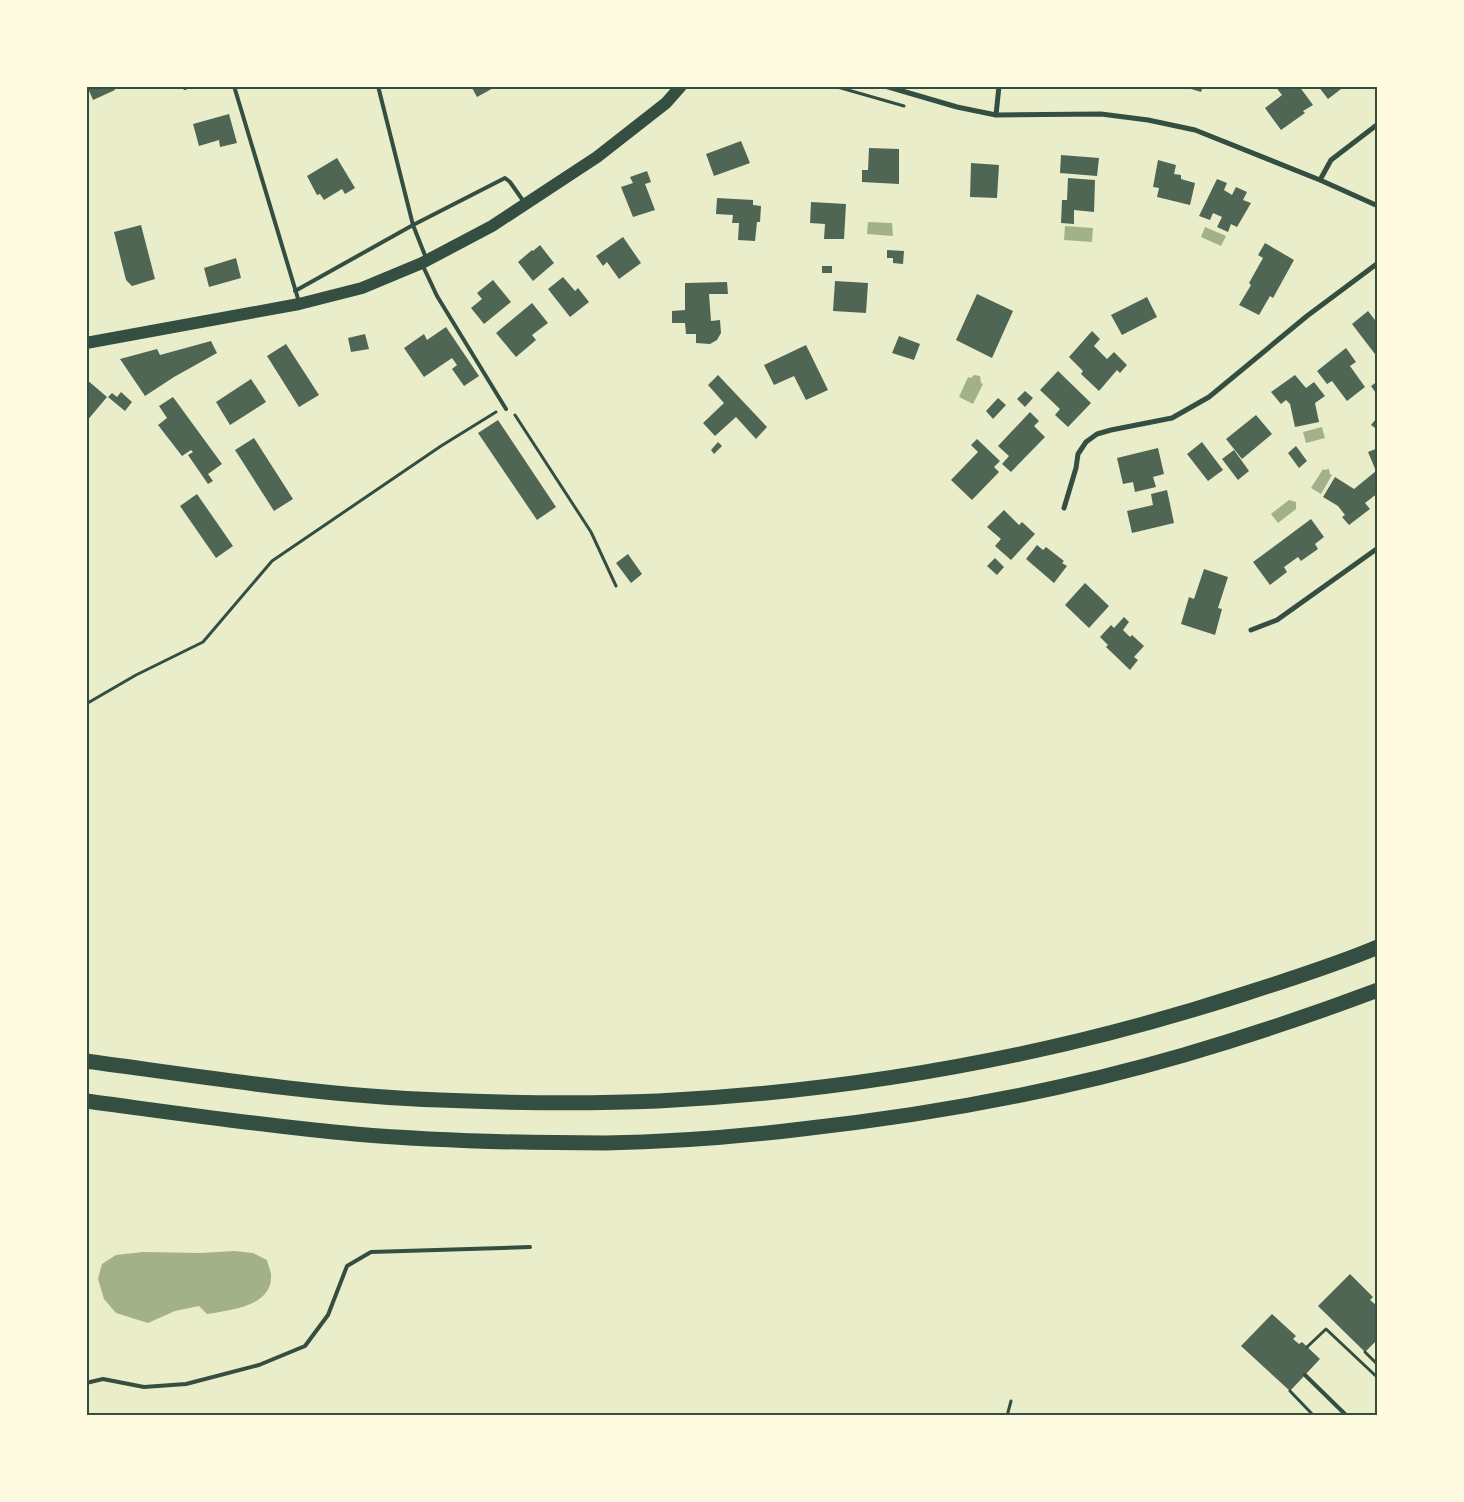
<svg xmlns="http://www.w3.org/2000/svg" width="1464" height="1502" font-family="'IBM Plex Serif',serif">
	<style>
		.water { fill: #a3b18a }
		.building { fill: #4f6655 }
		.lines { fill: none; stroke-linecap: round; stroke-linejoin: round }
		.path { stroke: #344e41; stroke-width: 3 }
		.service { stroke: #344e41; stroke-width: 4 }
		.minor { stroke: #344e41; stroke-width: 5 }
		.primary { stroke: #344e41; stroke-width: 12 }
		.motorway { stroke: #344e41; stroke-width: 15 }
		.neatline { fill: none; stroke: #344e41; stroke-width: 2 }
	</style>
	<rect width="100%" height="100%" fill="#e9edc9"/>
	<!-- water -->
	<path class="water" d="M868,222L892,223L893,236L867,234Z
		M1065,226L1093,228L1092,242L1064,240Z
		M1205,227L1226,236L1221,246L1201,237Z
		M974,375L980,376L981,383L983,384L973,404L959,397L968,377L971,378Z
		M1322,427L1325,438L1306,443L1303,432Z
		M1323,469L1324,470L1329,469L1330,474L1332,475L1321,494L1311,488Z
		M1289,500L1296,502V509L1278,523L1271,514Z
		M234,1251L253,1253L267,1260C268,1265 271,1271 271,1275C273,1307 229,1310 207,1314L199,1306L175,1311L148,1323L116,1313L104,1299L98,1279L102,1264L116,1255L143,1252L200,1253Z"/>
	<!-- building -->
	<path class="building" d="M87,86H113L115,90L93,100Z
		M471,86H497L477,97Z
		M1181,86H1203L1201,92Z
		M1275,86H1299L1313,105L1303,111L1305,113L1281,130L1265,108L1282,95Z
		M1318,86H1345L1328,99Z
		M229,114L237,143L220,147L219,140L199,146L193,124Z
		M741,141L750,163L714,176L706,154Z
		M869,148L899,149V184L862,182V170H868Z
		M1061,155L1099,158L1097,176L1060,173Z
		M337,158L355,188L345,194L342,189L324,200L320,194L317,195L307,176Z
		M1158,160L1176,165L1174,174L1181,175V179L1195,183L1190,205L1157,197L1159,188L1153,187Z
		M971,163L999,165L997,198L970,197Z
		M647,171L651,182L645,184L655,210L633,217L621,187L633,183L630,177Z
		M1068,178L1095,180L1094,212L1074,210V224L1061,223L1062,200H1067Z
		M1217,179L1227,183L1224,190L1232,195L1236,187L1247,192L1243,200L1251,203L1237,227L1231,224L1228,232L1217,227L1222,217L1213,213L1210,220L1199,216Z
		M717,198L753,200V205L761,206L760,222H757L755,241L738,240L739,223H732L733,215L716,214Z
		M811,202L846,204L844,239H824L825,224L810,223Z
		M141,225L155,279L132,286L126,280L114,232Z
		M623,237L641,263L619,279L607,262L603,266L596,256Z
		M1265,243L1294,260L1273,298L1270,296L1259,315L1239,305L1251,285L1249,283L1263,258L1258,255Z
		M540,245L554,263L533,281L518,262L532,250L533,251Z
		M887,250L904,251L903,264L893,263V258H887Z
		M236,258L241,278L209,287L204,268Z
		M822,266H832V273H822Z
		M563,277L575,291L578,288L589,302L570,317L548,289Z
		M493,280L511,302L484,324L471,308L482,299L477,293Z
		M835,281L868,283L866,313L833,311Z
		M727,282L728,294H709L711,321L720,320L721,333L717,340L710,344L696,343V334H686L685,323H672V311L685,310V283Z
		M977,294L1013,311L992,358L956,340Z
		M1147,297L1157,317L1122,335L1111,315Z
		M532,303L548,323L532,335L536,340L516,357L496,333Z
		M1368,311L1378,324V358L1352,324Z
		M446,327L479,376L464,386L452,369L457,365L452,358L424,377L404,348L424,334L427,340Z
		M1092,331L1100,339L1094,346L1107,359L1114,352L1127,365L1120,373L1117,370L1099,391L1081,374L1083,371L1069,357Z
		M365,334L369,349L351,352L348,338Z
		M899,336L920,344L914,360L892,353Z
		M211,341L217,353L174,377L145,396L120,359L157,349L160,355Z
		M286,344L319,395L299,407L267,356Z
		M806,345L828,390L806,400L794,376L774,385L764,365Z
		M1346,348L1356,362L1350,366L1365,387L1347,401L1332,381L1327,384L1317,371Z
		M1058,371L1091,403L1068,427L1055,415L1060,409L1040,390Z
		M718,375L767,427L756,439L736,417L715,436L703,423L724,403L708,385Z
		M1295,375L1306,388L1314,382L1325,396L1315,403L1319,422L1295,427L1290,404L1286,400L1281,404L1271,392Z
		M86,379L107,397L86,422Z
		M251,379L266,402L230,425L216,402Z
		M1378,381V396L1371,386Z
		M1025,391L1033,398L1025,407L1017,399Z
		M121,392L132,402L125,411L108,397L112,393L117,397Z
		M173,397L222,464L208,474L213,481L208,484L188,455L193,452L191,450L182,456L158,425L167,418L159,406Z
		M998,398L1006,405L993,419L986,411Z
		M1030,412L1039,421L1034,426L1045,437L1011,472L1002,464L1009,456L998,446Z
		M1256,415L1272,434L1242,459L1226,439Z
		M498,420L556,507L537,520L478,433Z
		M1375,420L1378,421V430L1371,425Z
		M254,438L293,499L274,511L235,450Z
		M977,439L1000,461L994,467L999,472L972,500L951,480L978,452L971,445Z
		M718,442L722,446L714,454L711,450Z
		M1202,442L1223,470L1208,481L1187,454Z
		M1296,446L1307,461L1299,468L1288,453Z
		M1158,448L1164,474L1153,477L1156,487L1135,492L1133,482L1123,484L1117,458Z
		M1378,448V493L1365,503L1370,509L1349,525L1342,517L1345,515L1338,506L1323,497L1335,477L1354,489L1376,471L1368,452Z
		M1234,450L1249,471L1238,480L1222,459Z
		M1167,490L1174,523L1132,533L1127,511L1153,505L1151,494Z
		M197,494L233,546L216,558L180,506Z
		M1004,510L1019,525L1022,522L1035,534L1011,560L995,546L1001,539L987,527Z
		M1311,519L1324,537L1315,544L1318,549L1301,561L1298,557L1284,567L1287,572L1270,585L1253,562Z
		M1037,545L1043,550L1046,547L1064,561L1062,563L1067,566L1054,583L1026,559Z
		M628,554L642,574L631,583L616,563Z
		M995,558L1004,567L997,575L987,566Z
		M1204,569L1228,577L1218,608L1222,609L1215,635L1181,624L1189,597L1194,599Z
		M1085,583L1109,606L1089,628L1065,605Z
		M1124,617L1129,622L1123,630L1130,637L1132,635L1144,646L1134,657L1138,660L1130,670L1106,647L1108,645L1100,637L1111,625L1114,628Z
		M1350,1274L1373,1297L1370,1300L1376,1305L1378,1304V1339L1365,1352L1318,1306Z
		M1272,1314L1296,1336L1293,1339L1299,1344L1302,1342L1320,1359L1290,1391L1241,1346Z"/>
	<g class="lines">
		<!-- path -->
		<path class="path" d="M834,86L904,106
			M515,415L591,532L616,586
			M86,704L136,675L203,642L272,561L441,446L496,412
			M1307,1347L1326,1329L1378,1378
			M1365,1352L1378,1365
			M1290,1391L1314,1416
			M1007,1416L1011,1401"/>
		<!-- service -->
		<path class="service" d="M234,86L299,302
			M378,86L413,225L426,258
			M185,88L190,86
			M422,264L437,296L506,409
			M295,291L413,225L505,178L510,182L524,202
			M1305,1375L1347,1416
			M86,1383L103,1379L144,1387L186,1384L259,1365L305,1346L328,1315L347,1266L371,1252L530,1247"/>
		<!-- minor -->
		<path class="minor" d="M885,86L957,107L996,115L1101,114L1148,120L1195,130L1320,180L1378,206
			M996,115L999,86
			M1320,180L1331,160L1378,124
			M1064,508L1076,468L1078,454L1086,442L1097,434L1111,430L1172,418L1209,397L1307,316L1378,263
			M1251,630L1277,620L1378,548"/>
		<!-- primary -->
		<path class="primary" d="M86,343L299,304L362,288L422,263L492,226L597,157L666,103L681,86"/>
		<!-- motorway -->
		<path class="motorway" d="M86,1061C204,1077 322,1096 440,1100C513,1103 586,1104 658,1101C858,1091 1057,1055 1247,993C1291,979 1335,965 1378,947
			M86,1101C176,1113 265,1126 355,1134C438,1141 522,1143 605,1143C671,1142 737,1137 802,1129C931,1115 1060,1091 1184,1055C1249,1036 1314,1014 1378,990"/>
	</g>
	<!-- border -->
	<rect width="1464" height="1502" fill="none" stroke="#fefae0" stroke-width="175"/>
	<rect x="88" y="88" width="1288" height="1326" class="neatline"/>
</svg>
